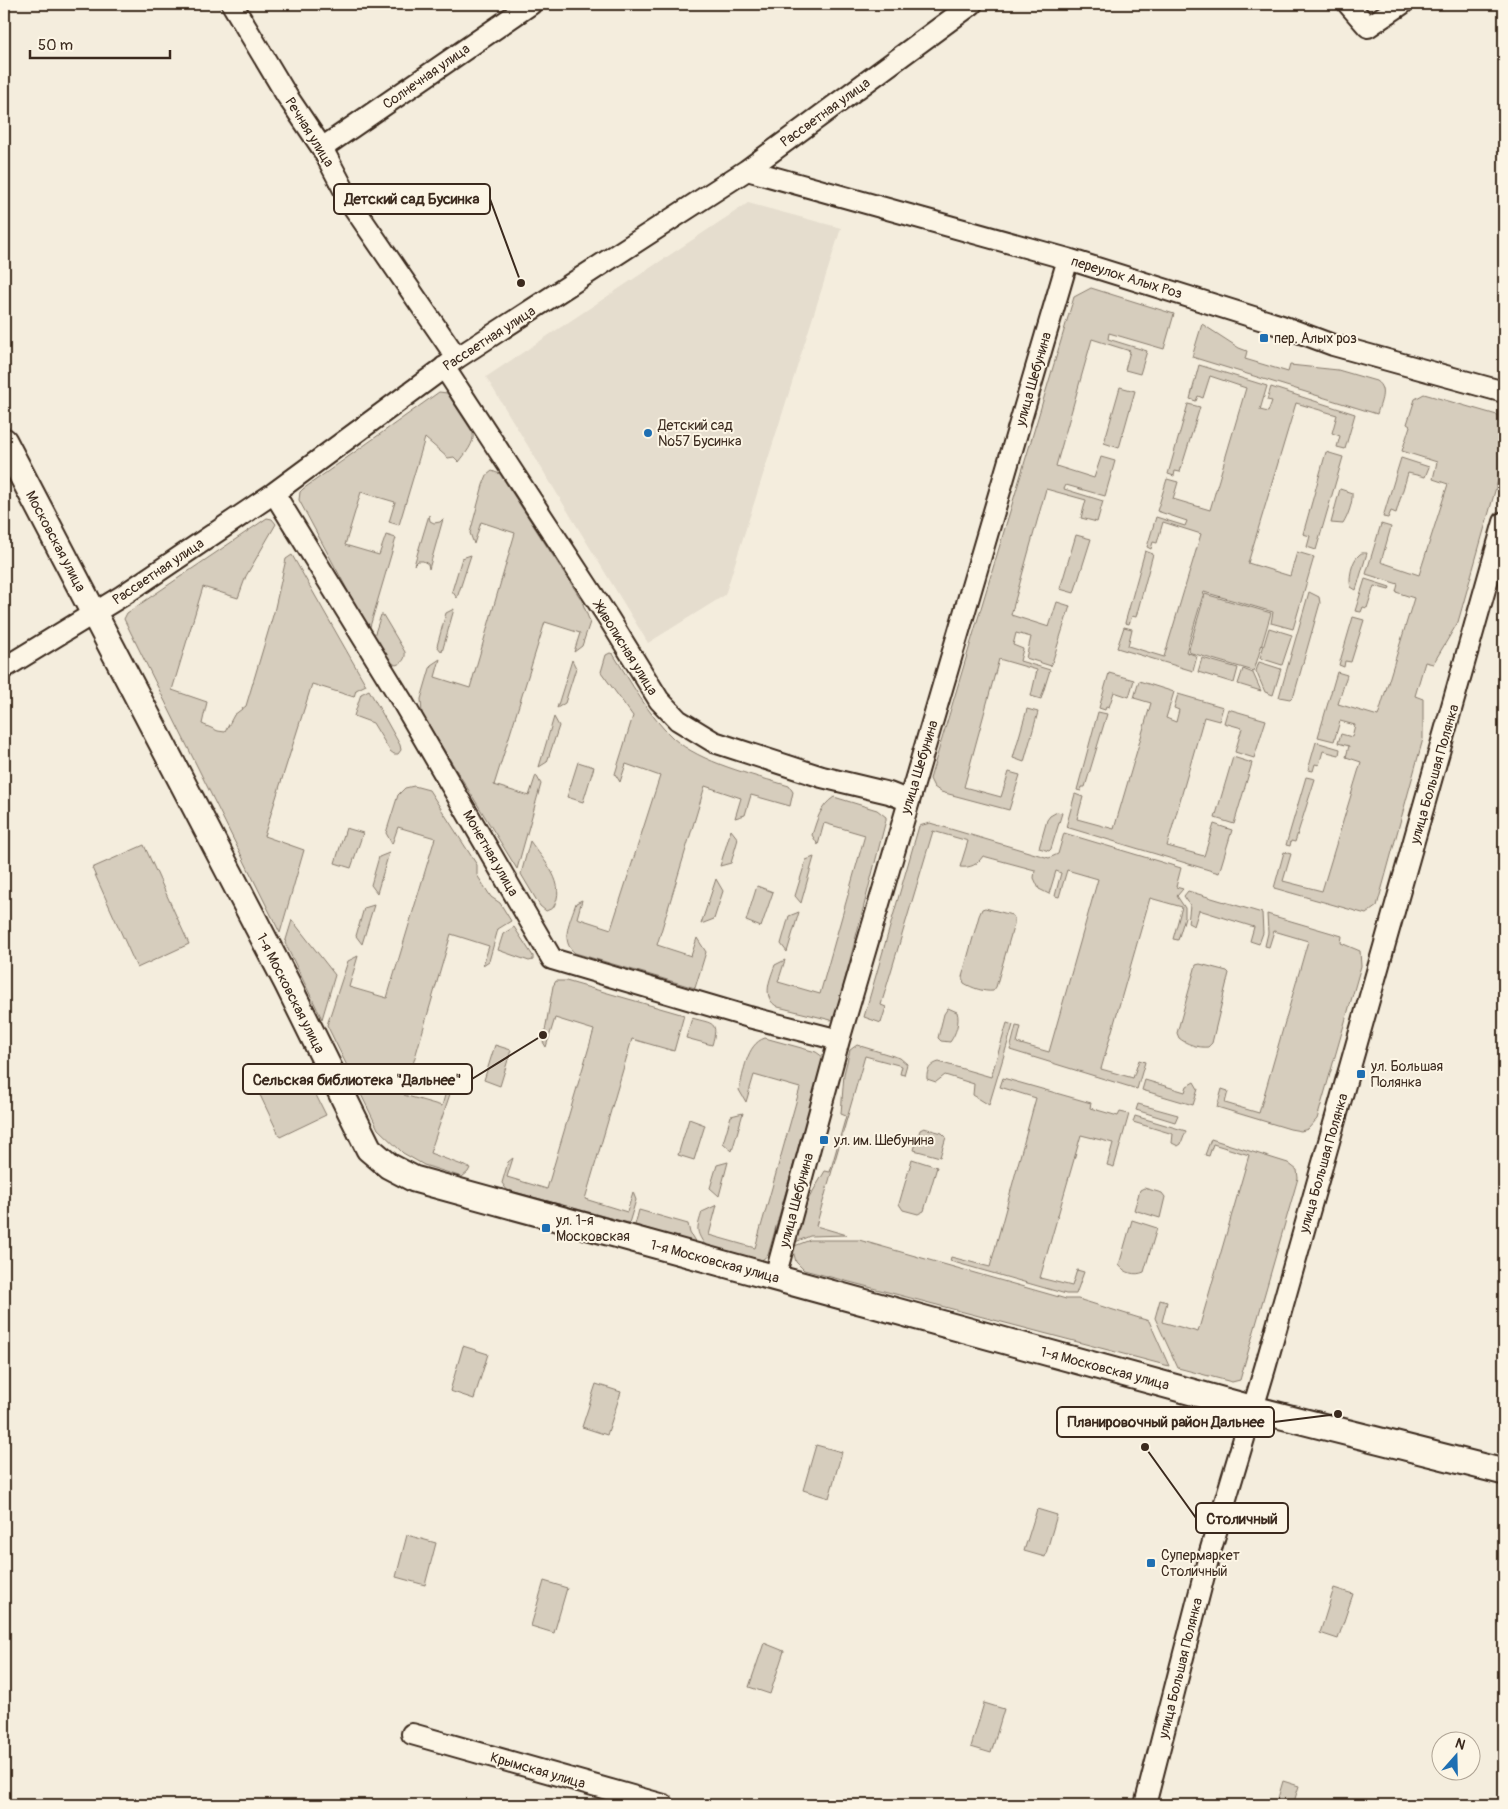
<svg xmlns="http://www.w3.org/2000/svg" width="1508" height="1809" font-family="Pangolin,sans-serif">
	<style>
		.built { fill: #e5ddce }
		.green { fill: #d6cdbd; stroke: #887c6e }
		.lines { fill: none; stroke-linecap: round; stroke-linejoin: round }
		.minor-casing { stroke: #3b2a1e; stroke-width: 24 }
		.tertiary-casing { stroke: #3b2a1e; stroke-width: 29 }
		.minor { stroke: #fcf5e5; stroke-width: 20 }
		.tertiary { stroke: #fcf5e5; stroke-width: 25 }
		.poi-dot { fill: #1f6fb2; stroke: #fcf5e5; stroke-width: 2 }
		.labels { text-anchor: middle; stroke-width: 4; stroke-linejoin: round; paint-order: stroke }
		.street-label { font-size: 14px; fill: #3b2a1e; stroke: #fcf5e5 }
		.poi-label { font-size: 14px; fill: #3b2a1e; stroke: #fcf5e5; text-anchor: start }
		.leader { fill: none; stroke: #3b2a1e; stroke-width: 2 }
		.callout-dot { fill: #3b2a1e; stroke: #fcf5e5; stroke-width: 2 }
		.callout { fill: #fcf5e5; stroke: #3b2a1e; stroke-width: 2 }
		.callout-label { font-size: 15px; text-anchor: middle; font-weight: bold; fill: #3b2a1e }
	</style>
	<rect width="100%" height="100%" fill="#f4eddd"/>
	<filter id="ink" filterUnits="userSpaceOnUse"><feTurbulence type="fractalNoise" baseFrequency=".02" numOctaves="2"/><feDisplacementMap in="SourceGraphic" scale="10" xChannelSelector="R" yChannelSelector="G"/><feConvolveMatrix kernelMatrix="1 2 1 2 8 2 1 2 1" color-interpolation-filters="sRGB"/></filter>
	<g filter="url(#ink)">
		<!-- built -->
		<path class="built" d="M748,203L841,228L725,595L648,643L486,377Z"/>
		<!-- green -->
		<path class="green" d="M1091,288L1174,314L1164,349L1109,333L1108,339L1147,351L1140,374L1125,370L1130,351L1092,339L1056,466L1094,478L1101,457L1115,461L1105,496L1066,485L1064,489L1103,501L1097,522L1081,518L1086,500L1046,489L1011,615L1049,627L1057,602L1070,606L1051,666L1026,658L1031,637L1016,633L1013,645L1023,649L1020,661L1050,670L1041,699L1031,696L1037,670L999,659L964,787L1001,797L1009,772L1020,775L1009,810L941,792L934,787L930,779L1074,297Z
			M1202,324L1239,348L1247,351L1245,359L1288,372L1290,365L1338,370L1376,381C1388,389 1380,403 1377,414L1192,357Z
			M1199,365L1267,386L1260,410L1268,412L1272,401L1267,400L1271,387L1355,414L1345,449L1337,447L1340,436L1332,433L1337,415L1296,403L1248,563L1290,576L1297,552L1314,557L1293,629L1271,623L1273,612L1204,592L1186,652L1197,656L1193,671L1117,648L1124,627L1132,629L1128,646L1164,657L1201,534L1163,522L1157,543L1153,542L1151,549L1147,547L1156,517L1185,526L1187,521L1157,511L1167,479L1178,482L1173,499L1210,510L1246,388L1210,376L1203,398L1198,396L1196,401L1190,399Z
			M1120,387L1135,391L1119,448L1104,443Z
			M439,392L447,393L473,433C475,443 465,454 459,462L454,457L448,458L425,438L399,525L389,522L395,502L361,492L345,545L379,555L386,535L396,538L369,630L299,500L300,492L303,489Z
			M1424,394L1504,417V459L1458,622L1433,664L1425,662L1415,696L1423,699V739L1377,906L1366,914L1274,888L1284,852L1291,854L1283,881L1322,891L1361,762L1346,757L1349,746L1338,743L1341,734L1352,737L1355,725L1340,721L1334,741L1318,737L1337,672L1347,675L1338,704L1378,716L1414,598L1396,592L1398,584L1366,574L1381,524L1391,527L1381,562L1419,575L1448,484L1433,479L1437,462L1402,451L1410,426L1407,424L1415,399Z
			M1188,404L1200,407L1180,472L1175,471L1174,476L1168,474Z
			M1326,452L1343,457L1316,550L1307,547L1310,536L1303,534Z
			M1401,458L1429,467L1425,477L1408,473L1396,513L1391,511L1388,518L1383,517Z
			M492,471L500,474L581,599L590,622L582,646L574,652L580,633L545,622L494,785L529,796L536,775L541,784L517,869L422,714L421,699L431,665L440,659L435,677L470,688L515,533L481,522L474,544L470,533L483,485L487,475Z
			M1340,489L1352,493C1353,502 1348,516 1343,524L1331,523Z
			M429,515L430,521L434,523L440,522L443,519L429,569L428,564L423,561H418L414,565Z
			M267,518L272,519L276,524L246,576L238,598L203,587L172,690L207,702L202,724L218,731L225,732L234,715L246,706L274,612L286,559L292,555L366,685L356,690L354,697L312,684L264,836L304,850L280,933L124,619L127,613Z
			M1076,535L1091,539L1074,593L1060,589Z
			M1145,551L1153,554L1136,617L1132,616L1129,624L1125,623Z
			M1367,553L1356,590L1351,587C1348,580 1352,560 1359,555C1362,552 1363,553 1367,553Z
			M471,555L457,598L452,591L462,558Z
			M1365,579L1390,587L1389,590L1374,586L1367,608L1363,607L1361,612L1355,611Z
			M1309,592L1319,597L1320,603L1294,695L1290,699L1279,697Z
			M1205,594L1271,613L1254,671L1188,652Z
			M454,609L442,652L437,646L446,613Z
			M381,615H383L405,652C406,659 402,663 396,665L390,662L374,636Z
			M1353,617L1364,620L1351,662L1345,661L1344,667L1339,665Z
			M1269,628L1292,635L1282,665L1260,658Z
			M610,653L613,654C631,682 648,715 673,738C701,763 753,775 789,786L793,792L790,806L751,795L745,815L735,818L741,798L705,786L657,945L691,956L697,938L706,952L695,988L575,953C559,941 571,919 576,903L582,900L577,918L611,929L660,776L626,764L620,782L615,774L633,716L601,672L606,655Z
			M1202,658L1238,668L1234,683L1198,672Z
			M572,660L576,668L565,703L557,708Z
			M1259,662L1281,669L1273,695L1265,692L1256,671Z
			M1243,669L1253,673L1261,691L1238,684Z
			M1109,673L1134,680L1129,697L1114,692L1109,707L1106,706L1105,710L1099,708Z
			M1139,681L1174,692L1166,718L1176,722L1179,710L1174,708L1178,694L1223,707L1219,721L1204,717L1167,846L1204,856L1214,824L1232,830L1219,873L1066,827L1075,794L1083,797L1077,819L1114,829L1151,703L1134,698Z
			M369,690L400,745L401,750L398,754H394L390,751L373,723L354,716L361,694Z
			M1027,709L1038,712L1024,762L1013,758Z
			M1228,709L1266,720L1254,758L1235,752L1242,728L1224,723Z
			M1098,712L1107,714L1085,787H1082L1081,791L1077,790Z
			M554,717L559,726L547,762L539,767Z
			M1316,742L1340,749L1339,755L1323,751L1319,765L1315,764L1313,771L1308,770Z
			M1233,757L1252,763L1234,824L1215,818Z
			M578,762L594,767L583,802L567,797Z
			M1306,777L1315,779L1295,842L1291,841L1290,846L1286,845Z
			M414,786L429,790L477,865V875L491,897L500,903L511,921L498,929L489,961L483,965L489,946L451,934L404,1095L442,1106L447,1088L450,1094L430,1153L470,1168L468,1172L462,1177L424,1165L403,1153L378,1129L327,1025L348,961L358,956L349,987L387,998L435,838L398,827L392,844L386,833L398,795L405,788Z
			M834,797L877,810L886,817V820L835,1018L831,1020L778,1007C761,998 770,979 775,965L785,960L778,982L820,994L865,835L824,823L818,845L812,835C817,820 820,806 834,797Z
			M1057,812L1062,813L1051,849L1049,851L1039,848L1047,820L1050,816Z
			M930,823L1049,858L1058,854L1064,833L1181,868L1176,887L1183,889L1177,896L1185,908V917L1178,940L1173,939L1182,907L1150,898L1101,1069L1133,1078L1139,1060L1145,1062L1137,1089L1010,1050L1016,1026L1021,1027L1017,1043L1049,1052L1098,879L1067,870L1059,897L1055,896L1061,873L1056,871L1049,894L1039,889L1034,878L1035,870L983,856C977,865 971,868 960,867L968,841L933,831L881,1005L886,1007L881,1023L864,1017L919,826Z
			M346,828L363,833L351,868L335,863Z
			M731,830L738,839L731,863L720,866Z
			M530,841C544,861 568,884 553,908L546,911L540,906L521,874Z
			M144,845L189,944L137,968L92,868Z
			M389,853L377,893L371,885L379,857Z
			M814,857L801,903L795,896L806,860Z
			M716,879L723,891L714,919L701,924Z
			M757,886L773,892L761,927L746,921Z
			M1188,891L1262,913L1263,933L1259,944L1250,941L1254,927L1199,910L1194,926L1188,923L1190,905L1184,896Z
			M374,905L362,944L356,936L364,908Z
			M985,908L1012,915L1014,918V924L996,987L993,991C984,992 972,988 964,983L962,977L979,916L982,909Z
			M799,912L787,952L781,944L789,916Z
			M1267,914L1342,936L1341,943L1360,951L1361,966L1317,1119L1308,1129L1301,1131L1290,1129L1217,1107L1222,1089L1228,1091L1225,1103L1259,1113L1308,941L1274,931L1269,947L1265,946L1268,933Z
			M292,920L335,975L322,1019L285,943Z
			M514,927L533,956V960L529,961L498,950L503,934Z
			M1200,964L1227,971L1229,973L1212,1043L1208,1047C1198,1048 1186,1044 1179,1038L1177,1033L1196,965Z
			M556,981H566L684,1015L674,1051L632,1039L585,1199L627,1212L633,1192L636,1200L629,1223L507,1190L502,1183L508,1162L513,1158L507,1177L547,1189L594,1030L555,1018L546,1047L543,1042L553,986Z
			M948,1008L957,1012C960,1021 956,1034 950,1042L941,1041L938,1038L944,1014Z
			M692,1018C713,1024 719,1021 712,1045L686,1038Z
			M1007,1023L1013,1025L989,1105L973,1095L974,1084L945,1075L936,1082L927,1079C926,1070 931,1064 939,1062L991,1077Z
			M765,1038L816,1052L823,1057V1060L768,1255L762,1260L705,1245C695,1230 697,1229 702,1212L717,1205L709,1235L755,1248L800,1088L754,1075L746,1102L739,1090C744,1073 746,1044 765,1038Z
			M495,1045L511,1050L500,1086L484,1080Z
			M857,1045L900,1058L907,1064L904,1075L900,1074L902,1066L865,1056L816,1226L847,1235L810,1236L793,1243L803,1208L825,1171L830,1172L846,1116L841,1114L844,1074L850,1050Z
			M305,1073L326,1115L280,1137L260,1095Z
			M1003,1078L1091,1103L1090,1108L1118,1116L1120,1112L1129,1114L1114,1167L1107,1165L1113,1143L1081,1135L1040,1278L1072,1286L1077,1270L1084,1272L1076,1294H1066L950,1261L951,1257L990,1267L1036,1098L1000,1087Z
			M1145,1080L1185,1092L1187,1086L1194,1082L1198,1089L1193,1105L1142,1090Z
			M1138,1104L1178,1115L1175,1122L1136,1110Z
			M743,1113L732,1151L723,1143L731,1116Z
			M1135,1116L1186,1131L1181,1144L1178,1146L1172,1143L1173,1134L1133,1122Z
			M689,1119L705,1125L694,1160L678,1155Z
			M924,1128L942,1133L946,1137L940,1157L914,1150L920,1130Z
			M1211,1139L1288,1163L1297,1170L1298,1178L1240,1380L1232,1382L1178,1368L1155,1318L1160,1300L1167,1302L1162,1322L1198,1332L1249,1155L1213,1144L1209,1156L1205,1155Z
			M912,1159L937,1167L924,1211L918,1214L903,1210L899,1204Z
			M728,1162L719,1196L710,1188L717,1165Z
			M1144,1188L1162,1193L1165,1197L1160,1218L1134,1210L1140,1190Z
			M639,1210L688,1224L690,1233L696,1243L635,1225Z
			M1132,1220L1157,1228L1144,1272C1135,1276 1125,1273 1119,1265Z
			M810,1240H859L1066,1299H1078L1149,1321L1169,1366L804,1270L796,1262L792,1247Z
			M463,1346L488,1354L474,1399L450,1391Z
			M596,1384L621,1392L607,1435L582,1427Z
			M816,1445L842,1452L829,1498L803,1490Z
			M1037,1509L1057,1515L1045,1557L1024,1551Z
			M407,1535L436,1543L425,1585L396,1577Z
			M544,1581L567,1588L554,1633L531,1626Z
			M1334,1588L1353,1594L1338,1639L1320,1633Z
			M764,1643L784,1651L770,1694L749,1687Z
			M984,1703L1004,1709L991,1753L971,1747Z
			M1283,1781L1299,1786L1293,1805H1276Z"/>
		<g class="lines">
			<!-- minor casing -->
			<g class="minor-casing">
				<path id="minor" d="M232,4L287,96L322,148L352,205L457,358
					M1348,4L1368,27L1402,4
					M322,148L531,4
					M747,170L1068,259L1282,326L1333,345L1504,392
					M444,367L609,619L659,700L678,720L714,742L822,777L889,793L909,801
					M274,493L402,701L552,959L749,1017L839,1040
					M4,668L122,596L274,493L457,358L747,170L972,4
					M775,1277L839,1040L1068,259
					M412,1734L664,1805
					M1145,1805L1210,1552L1265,1368L1504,522"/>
			</g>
			<!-- tertiary casing -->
			<g class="tertiary-casing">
				<path id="tertiary" d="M4,441L287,983L369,1149L389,1166L414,1179L1254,1409L1504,1472"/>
			</g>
			<!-- minor -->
			<use href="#minor" class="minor"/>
			<!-- tertiary -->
			<use href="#tertiary" class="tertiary"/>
		</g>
	</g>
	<!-- markers -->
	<g class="poi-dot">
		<rect x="1259" y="333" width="10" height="10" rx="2.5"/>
		<circle cx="648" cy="433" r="5"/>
		<rect x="1356" y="1069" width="10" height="10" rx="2.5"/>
		<rect x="819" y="1135" width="10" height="10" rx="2.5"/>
		<rect x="541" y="1223" width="10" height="10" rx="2.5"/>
		<rect x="1146" y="1558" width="10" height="10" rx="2.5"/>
	</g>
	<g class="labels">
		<!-- street labels -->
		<g class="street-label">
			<text transform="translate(426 76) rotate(-35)" y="5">Солнечная улица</text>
			<text transform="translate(825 112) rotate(-36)" y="5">Рассветная улица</text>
			<text transform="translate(310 132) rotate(58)" y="5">Речная улица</text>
			<text transform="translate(1127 277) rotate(17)" y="5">переулок Алых Роз</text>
			<text transform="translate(489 338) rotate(-33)" y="5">Рассветная улица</text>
			<text transform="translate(1033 379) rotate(-74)" y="5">улица Шебунина</text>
			<text transform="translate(56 541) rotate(62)" y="5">Московская улица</text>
			<text transform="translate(158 571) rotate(-34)" y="5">Рассветная улица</text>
			<text transform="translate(626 648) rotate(58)" y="5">Живописная улица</text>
			<text transform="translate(919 767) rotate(-73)" y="5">улица Шебунина</text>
			<text transform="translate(1434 774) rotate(-74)" y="5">улица Большая Полянка</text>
			<text transform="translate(491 853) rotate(60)" y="5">Монетная улица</text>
			<text transform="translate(291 993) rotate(63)" y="5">1-я Московская улица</text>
			<text transform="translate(1323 1163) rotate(-74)" y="5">улица Большая Полянка</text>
			<text transform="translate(796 1200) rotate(-75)" y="5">улица Шебунина</text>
			<text transform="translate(715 1261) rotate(15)" y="5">1-я Московская улица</text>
			<text transform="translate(1105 1368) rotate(15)" y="5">1-я Московская улица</text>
			<text transform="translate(1180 1668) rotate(-76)" y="5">улица Большая Полянка</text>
			<text transform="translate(538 1770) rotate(16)" y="5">Крымская улица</text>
		</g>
		<!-- poi labels -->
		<g class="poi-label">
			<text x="1274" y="343">пер. Алых роз</text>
			<text x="658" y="430">Детский сад<tspan x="658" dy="16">№57 Бусинка</tspan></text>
			<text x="1371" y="1071">ул. Большая<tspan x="1371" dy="16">Полянка</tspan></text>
			<text x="834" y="1145">ул. им. Шебунина</text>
			<text x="556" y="1225">ул. 1-я<tspan x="556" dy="16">Московская</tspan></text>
			<text x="1161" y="1560">Супермаркет<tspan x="1161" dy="16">Столичный</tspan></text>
		</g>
	</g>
	<!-- callouts -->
	<path class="leader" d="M521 283L490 199M543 1035L472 1079M1338 1414L1274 1422M1145 1447L1196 1518"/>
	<g class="callout-dot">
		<circle cx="521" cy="283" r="5"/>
		<circle cx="543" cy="1035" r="5"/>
		<circle cx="1338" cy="1414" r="5"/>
		<circle cx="1145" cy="1447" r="5"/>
	</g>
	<g class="callout">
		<rect x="334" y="184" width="156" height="30" rx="5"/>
		<rect x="243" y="1064" width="229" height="30" rx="5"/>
		<rect x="1057" y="1407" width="217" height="30" rx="5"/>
		<rect x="1196" y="1503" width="92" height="30" rx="5"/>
	</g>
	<g class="callout-label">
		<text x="412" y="204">Детский сад Бусинка</text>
		<text x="357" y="1085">Сельская библиотека "Дальнее"</text>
		<text x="1166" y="1427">Планировочный район Дальнее</text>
		<text x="1242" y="1524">Столичный</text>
	</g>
	<!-- margin -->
	<rect width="1508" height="1809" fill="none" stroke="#fcf5e5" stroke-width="20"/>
	<rect x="10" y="10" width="1488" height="1789" fill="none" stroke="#3b2a1e" stroke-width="2" filter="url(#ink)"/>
	<!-- north arrow -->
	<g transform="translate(1456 1756) rotate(20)"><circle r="24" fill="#fcf5e5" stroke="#afa495"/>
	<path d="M0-4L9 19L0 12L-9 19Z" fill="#1f6fb2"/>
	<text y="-8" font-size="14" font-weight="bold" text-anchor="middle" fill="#3b2a1e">N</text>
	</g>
	<!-- scale -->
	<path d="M30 50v8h140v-8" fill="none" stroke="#3b2a1e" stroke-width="2.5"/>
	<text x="38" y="50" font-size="15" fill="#3b2a1e" stroke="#fcf5e5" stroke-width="4" paint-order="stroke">50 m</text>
</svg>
